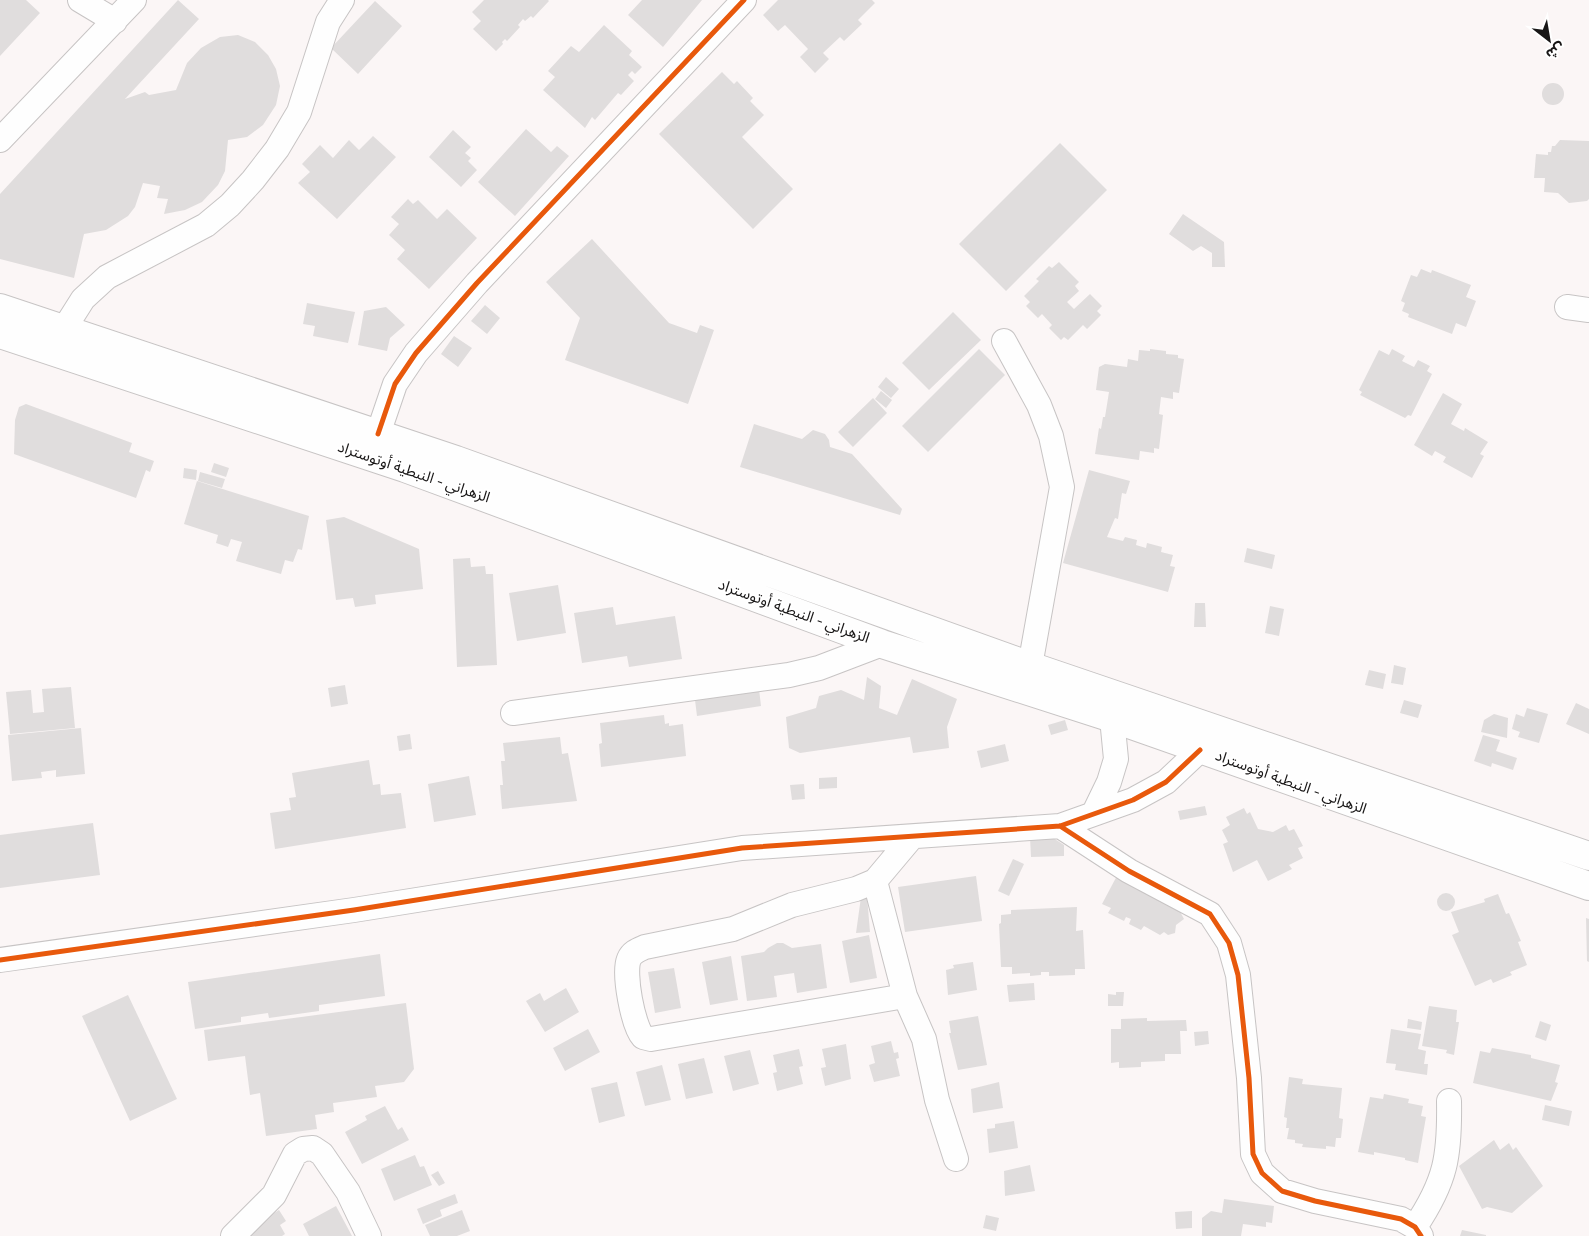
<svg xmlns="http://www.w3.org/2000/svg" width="1589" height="1236" font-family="'Space Grotesk','Noto Sans Arabic',sans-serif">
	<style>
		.building { fill: #e0dddd }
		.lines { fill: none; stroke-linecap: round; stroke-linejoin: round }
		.minor-casing { stroke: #c7c4c4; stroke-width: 26 }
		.highway-casing { stroke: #c7c4c4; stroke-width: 30 }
		.minor { stroke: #fefefe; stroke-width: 24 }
		.highway { stroke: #fefefe; stroke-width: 28 }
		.cycleway-casing { stroke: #fff; stroke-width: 8 }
		.cycleway { stroke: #e8590c; stroke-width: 5 }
		.labels { text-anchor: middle; stroke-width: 4.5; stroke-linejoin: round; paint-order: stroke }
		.street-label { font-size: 15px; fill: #181616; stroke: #fff }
	</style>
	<rect width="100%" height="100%" fill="#fbf6f6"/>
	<!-- building -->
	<path class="building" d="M0,0H26L40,13L0,56Z
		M178,0L199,19L125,99L145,92L149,95L176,90L187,63L201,48L220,37L238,35L255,42L268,55L276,69L280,86L276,105L263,125L247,137L228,140L225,171L218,185L202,202L185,210L164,214L168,199L157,198L160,186L143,183L135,207L128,216L106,230L84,234L74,278L0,259V194Z
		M484,0H548L549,1L533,18L531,16L525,21L523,19L518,25L520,27L507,41L505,39L502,42L503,44L496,51L473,29L481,21L472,12Z
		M642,0H702L663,47L628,15Z
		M778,0H872L875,3L858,20L862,24L844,41L840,37L823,53L829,59L815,73L800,57L808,49L785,25L778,31L763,15Z
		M375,1L402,26L358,74L331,48Z
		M604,25L632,51L629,55L642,67L635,74L632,71L628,75L634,81L621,95L618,93L595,120L592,117L585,128L543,90L555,77L548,71L571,46L579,52Z
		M722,72L734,84L737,81L753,98L750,101L764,115L742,137L793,189L753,229L659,134Z
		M1542 94a11 11 0 1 1 22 0a11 11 0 1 1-22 0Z
		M526,129L551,152L557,146L569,156L515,216L478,182Z
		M453,130L471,147L465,153L471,158L468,161L477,170L461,187L429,157Z
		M373,136L396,157L337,219L298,183L310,172L302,164L320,145L333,158L349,140L359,150Z
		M1560,140L1589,141V199L1587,201L1569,203L1558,193L1544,192L1545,178H1534L1536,154L1548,155V152H1551L1552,146H1555Z
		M1060,143L1107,190L1006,291L959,244Z
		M408,199L413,204L418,200L437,219L447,209L477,238L429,289L397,259L405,250L389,235L399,224L391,217Z
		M1183,214L1224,242L1225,267H1212V253L1201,246L1193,251L1169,234Z
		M592,239L669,323L697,333L700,325L714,330L688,404L565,360L580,318L546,282Z
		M1059,262L1079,282L1075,286L1079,291L1067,302L1074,309L1090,294L1102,306L1097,311L1101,315L1087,329L1083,325L1068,340L1064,337L1061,340L1049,328L1052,325L1042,314L1038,318L1026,306L1030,302L1024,296L1039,281L1036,279L1049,266L1052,268Z
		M1421,269L1431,273L1432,270L1471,285L1466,297L1476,301L1466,327L1456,323L1452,334L1408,317L1409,314L1402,311L1405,303L1401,301L1411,275L1417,277Z
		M307,303L355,312L348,343L313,336L315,326L303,324Z
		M485,305L500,318L487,334L471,321Z
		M386,307L405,325L390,338L387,351L358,345L364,311Z
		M953,312L981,340L929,390L902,363Z
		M454,336L472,348L458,367L441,354Z
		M979,349L1005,375L928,452L902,426Z
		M1150,349L1166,351V354L1178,355V358L1184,359L1179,393L1173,392V399L1161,397L1159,414L1163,415L1159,449L1154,448V453L1140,451L1139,460L1095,454L1099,428L1101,429L1103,417H1105L1109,392L1096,390L1099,367L1105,364L1127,367L1128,359L1138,361L1139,350L1150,351Z
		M1392,349L1405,356L1402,361L1414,367L1418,360L1430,366L1427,371L1432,374L1411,416L1408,415L1405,418L1360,395L1362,392L1359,390L1379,350L1389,355Z
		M886,377L899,389L891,398L878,387Z
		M881,391L892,400L886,408L875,399Z
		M1443,393L1462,404L1451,424L1464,431L1465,428L1488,442L1480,454L1484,456L1472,478L1443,462L1446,457L1435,451L1432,456L1414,445Z
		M873,398L887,413L853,447L838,432Z
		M26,404L132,443L129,452L154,461L150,472L146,470L136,498L14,454L15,420L19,407Z
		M754,424L802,439L813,430L825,434L829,440L830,447L852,454L902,509L900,515L740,467Z
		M214,463L229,468L226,477L211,472Z
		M184,468L197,470L196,480L183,478Z
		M1089,470L1130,481L1126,494L1122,493L1118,519L1115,518L1107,537L1123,541L1125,537L1137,540L1136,545L1146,548L1147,543L1162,547L1161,552L1173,555L1170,566L1175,567L1168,592L1063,563Z
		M200,472L225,479L222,488L198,481Z
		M197,481L309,516L302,550L298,549L293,562L285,560L281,574L236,561L242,542L231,539L228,547L216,543L218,535L184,524Z
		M344,517L419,549L423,589L375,595L376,604L355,607L353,598L336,600L326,520Z
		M1247,548L1275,555L1272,569L1244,562Z
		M470,558L471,567L485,566L486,574H493L497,665L457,667L453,559Z
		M558,585L566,633L517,641L509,593Z
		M1195,603H1205L1206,627H1194Z
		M1270,606L1284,609L1279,636L1265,633Z
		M613,607L616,625L675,616L682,659L629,667L627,656L582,663L574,613Z
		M1394,665L1406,668L1403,685L1391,683Z
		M1369,670L1386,674L1383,689L1365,685Z
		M867,677L881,686L879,708L897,715L912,679L957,699L947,727L949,748L913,753L910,737L800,753L789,748L786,717L816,708L819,696L841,690L864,700Z
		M345,685L348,704L331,707L328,688Z
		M71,687L75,728L10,734L6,692L31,690L33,713L44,712L42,689Z
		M759,689L761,706L697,716L695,700Z
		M1404,700L1422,705L1418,718L1400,713Z
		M1576,703L1589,709V734L1566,724Z
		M1527,708L1548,714L1539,743L1518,737L1520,732L1512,729L1516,714L1524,717Z
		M1494,714L1508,718L1507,738L1481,732L1484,720Z
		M664,715L665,724L669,723V726L683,724L686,756L601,767L599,744L602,743L600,723Z
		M1065,720L1068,730L1051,735L1048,725Z
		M81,728L85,774L56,777V770L41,772L42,778L12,781L8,735Z
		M410,734L412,749L399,751L397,736Z
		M1483,735L1500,740L1496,751L1517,758L1513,770L1492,763L1491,767L1474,761Z
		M560,737L562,754L568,753L577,801L502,809L500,785H503L501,761H505L503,743Z
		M1005,744L1009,761L981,768L977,751Z
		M369,760L373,785L380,784L381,795L401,793L406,828L275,849L270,813L291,810L289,798L296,797L292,773Z
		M469,776L476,815L434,822L428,784Z
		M837,777V788L819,789V778Z
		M804,784L805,799L792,800L790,785Z
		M1205,806L1207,815L1180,820L1178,811Z
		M1244,808L1247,814L1250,812L1258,829L1273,832L1286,825L1289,831L1294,829L1303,846L1298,848L1303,858L1289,865L1292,869L1268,881L1257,860L1233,872L1223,844L1228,842L1222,830L1230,825L1226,817Z
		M93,823L100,875L0,888V835Z
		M1050,836L1064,845V856L1031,857L1030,837Z
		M1013,859L1024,864L1009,896L998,891Z
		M1119,872L1175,902L1184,919L1176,925L1175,933L1168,935L1164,932L1160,935L1144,926L1141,930L1129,924L1131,919L1126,917L1124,921L1108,913L1111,908L1102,904Z
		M976,876L982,921L905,932L898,887Z
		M1437 902a9 9 0 1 1 18 0a9 9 0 1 1-18 0Z
		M1498,894L1506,914L1509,913L1521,941L1518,942L1527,965L1510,972L1512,975L1493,983L1491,979L1475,986L1452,935L1459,932L1451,912L1485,902L1484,899Z
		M867,896L870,932L856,933L861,897Z
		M1077,907L1076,931L1083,930L1085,969H1075V975L1049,976V972H1041V975L1030,976V973L1012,974V967H1001L999,924L1001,923V915L1011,914V910Z
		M1586,918L1589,919V962L1587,961Z
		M869,935L877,978L850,983L842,941Z
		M777,943H783L792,948L821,944L827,988L797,993L794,973L774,976L777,997L747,1001L741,956L764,952L768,948Z
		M380,954L385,996L319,1005V1011L269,1018L268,1013L241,1017V1022L195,1029L188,982Z
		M731,956L738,1000L710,1005L702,962Z
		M973,962L977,990L948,995L946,970L954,968L953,965Z
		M674,968L681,1008L655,1013L648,972Z
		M1034,983L1035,1000L1009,1002L1007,985Z
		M566,988L579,1012L545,1032L526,1001L540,993L544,1001Z
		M1116,992H1124L1123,1006H1108V994L1116,995Z
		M128,995L177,1099L130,1121L82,1016Z
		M406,1003L414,1069L404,1082L375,1086L377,1097L333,1103L334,1112L315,1115L317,1129L266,1136L260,1093L250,1095L245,1056L208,1061L204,1030Z
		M1429,1006L1457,1010L1456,1022H1459L1454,1055L1446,1053L1447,1050L1422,1046Z
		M978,1016L987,1065L958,1070L949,1033H951L949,1021Z
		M1147,1018V1021L1186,1020L1187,1031H1180L1181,1054H1165V1061L1141,1062V1067L1119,1068V1062L1111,1063V1029H1121V1019Z
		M1408,1019L1422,1022L1421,1030L1407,1028Z
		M1540,1021L1551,1025L1546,1041L1535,1037Z
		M588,1029L600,1052L565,1071L553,1048Z
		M1391,1029L1421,1034L1418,1049L1426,1051L1424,1064H1428L1427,1075L1395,1070L1396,1064L1386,1063Z
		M1208,1031L1209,1044L1195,1046L1194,1032Z
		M891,1041L894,1053L898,1052L899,1058L896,1059L900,1076L874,1082L869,1065L875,1063L871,1046Z
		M846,1044L851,1079L825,1086L821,1068L826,1067L822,1049Z
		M1492,1048L1531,1055V1058L1560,1065L1555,1082L1558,1083L1551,1101L1473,1083L1480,1051L1490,1053Z
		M799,1049L803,1066L799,1067L803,1084L777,1091L773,1073L777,1072L773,1055Z
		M750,1050L759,1084L733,1091L724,1056Z
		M704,1058L713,1093L686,1099L678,1064Z
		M662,1065L671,1100L645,1106L636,1072Z
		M1289,1077L1303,1079L1302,1084L1342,1088L1339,1118L1343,1119L1341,1138H1336L1335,1147L1326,1146V1149L1302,1147L1303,1144L1295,1143V1140L1287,1139L1289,1128H1286L1287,1118L1284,1117Z
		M617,1082L625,1116L599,1123L591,1088Z
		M999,1082L1003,1108L973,1113L971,1089Z
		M1384,1094L1409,1099L1408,1103L1423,1106L1421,1116L1426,1117L1418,1163L1405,1160V1158L1374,1152V1155L1358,1152L1370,1097L1383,1099Z
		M1545,1105L1572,1111L1569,1126L1542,1120Z
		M385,1106L398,1130L402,1127L409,1140L362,1164L345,1132L367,1120L365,1116Z
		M1014,1121L1018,1148L989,1153L987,1129L995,1128V1124Z
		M1494,1140L1500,1150L1509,1143L1513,1150L1516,1147L1543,1186L1512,1213L1487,1207L1482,1209L1459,1166Z
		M415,1155L420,1167L424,1166L432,1185L394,1201L381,1169Z
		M1030,1165L1035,1191L1005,1196L1004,1171Z
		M438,1171L445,1183L439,1186L431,1175Z
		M455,1194L458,1203L440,1210L442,1216L423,1224L417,1209Z
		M1224,1199L1274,1206L1272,1223L1266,1222V1227L1243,1224L1241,1236H1202V1218L1211,1211L1222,1213Z
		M336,1206L352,1236H309L303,1224Z
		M279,1210L286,1221L280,1225L285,1234L282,1236H238Z
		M462,1210L470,1231L457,1236H430L425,1225Z
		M1192,1211V1228L1176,1229L1175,1212Z
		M986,1215L999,1218L996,1231L983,1228Z
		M1462,1230L1486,1235V1236H1460Z"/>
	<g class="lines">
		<!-- minor casing -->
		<g class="minor-casing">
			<path id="minor" d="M80,0L115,21
				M0,140L134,0
				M1567,307L1589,310
				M64,329L83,299L107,277L206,225L230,205L253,180L277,149L299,112L328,22L342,0
				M1004,341L1039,405L1051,436L1062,487L1030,666
				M378,434L395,384L416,353L477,283L744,0
				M513,713L789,675L819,668L882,644
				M1094,813L1109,782L1116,759L1112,718
				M1060,826L1129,871L1210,914L1229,943L1238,975L1249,1078L1253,1154L1262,1173L1282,1191L1315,1201L1401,1219L1415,1227L1421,1236
				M875,881L905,996L924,1039L937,1100L956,1159
				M0,960L354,910L742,848L1060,826L1133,800L1166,782L1200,750
				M905,996L651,1039L643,1037C633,1026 623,973 629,959C632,952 638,950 645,947L733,929L792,905L856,889L875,881L912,837
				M1415,1227C1446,1181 1450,1156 1449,1101
				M233,1236L274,1195L295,1154L303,1149L313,1148L322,1154L348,1192L369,1236"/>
		</g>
		<!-- highway casing -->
		<g class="highway-casing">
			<path id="highway" d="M0,308L456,460L1030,666L1589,856
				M0,334L405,468L882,644L1112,718L1589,886"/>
		</g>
		<!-- minor -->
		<use href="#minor" class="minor"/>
		<!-- highway -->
		<use href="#highway" class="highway"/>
		<!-- cycleway casing -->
		<g class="cycleway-casing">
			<path id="cycleway" d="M378,434L395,384L416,353L477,283L744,0
				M1060,826L1129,871L1210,914L1229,943L1238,975L1249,1078L1253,1154L1262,1173L1282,1191L1315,1201L1401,1219L1415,1227L1421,1236
				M0,960L354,910L742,848L1060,826L1133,800L1166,782L1200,750"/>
		</g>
		<!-- cycleway -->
		<use href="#cycleway" class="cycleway"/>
	</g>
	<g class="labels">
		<!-- street labels -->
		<g class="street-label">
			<text transform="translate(414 472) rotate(19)" y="5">الزهراني - النبطية أوتوستراد</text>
			<text transform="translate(794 611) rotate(20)" y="5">الزهراني - النبطية أوتوستراد</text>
			<text transform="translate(1291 782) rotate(20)" y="5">الزهراني - النبطية أوتوستراد</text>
		</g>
	</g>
	<!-- north arrow -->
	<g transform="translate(1549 40) rotate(149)" stroke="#ffffff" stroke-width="4" paint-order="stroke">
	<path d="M0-4L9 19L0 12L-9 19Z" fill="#181616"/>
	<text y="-8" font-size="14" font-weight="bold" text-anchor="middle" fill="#181616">ش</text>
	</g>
</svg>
